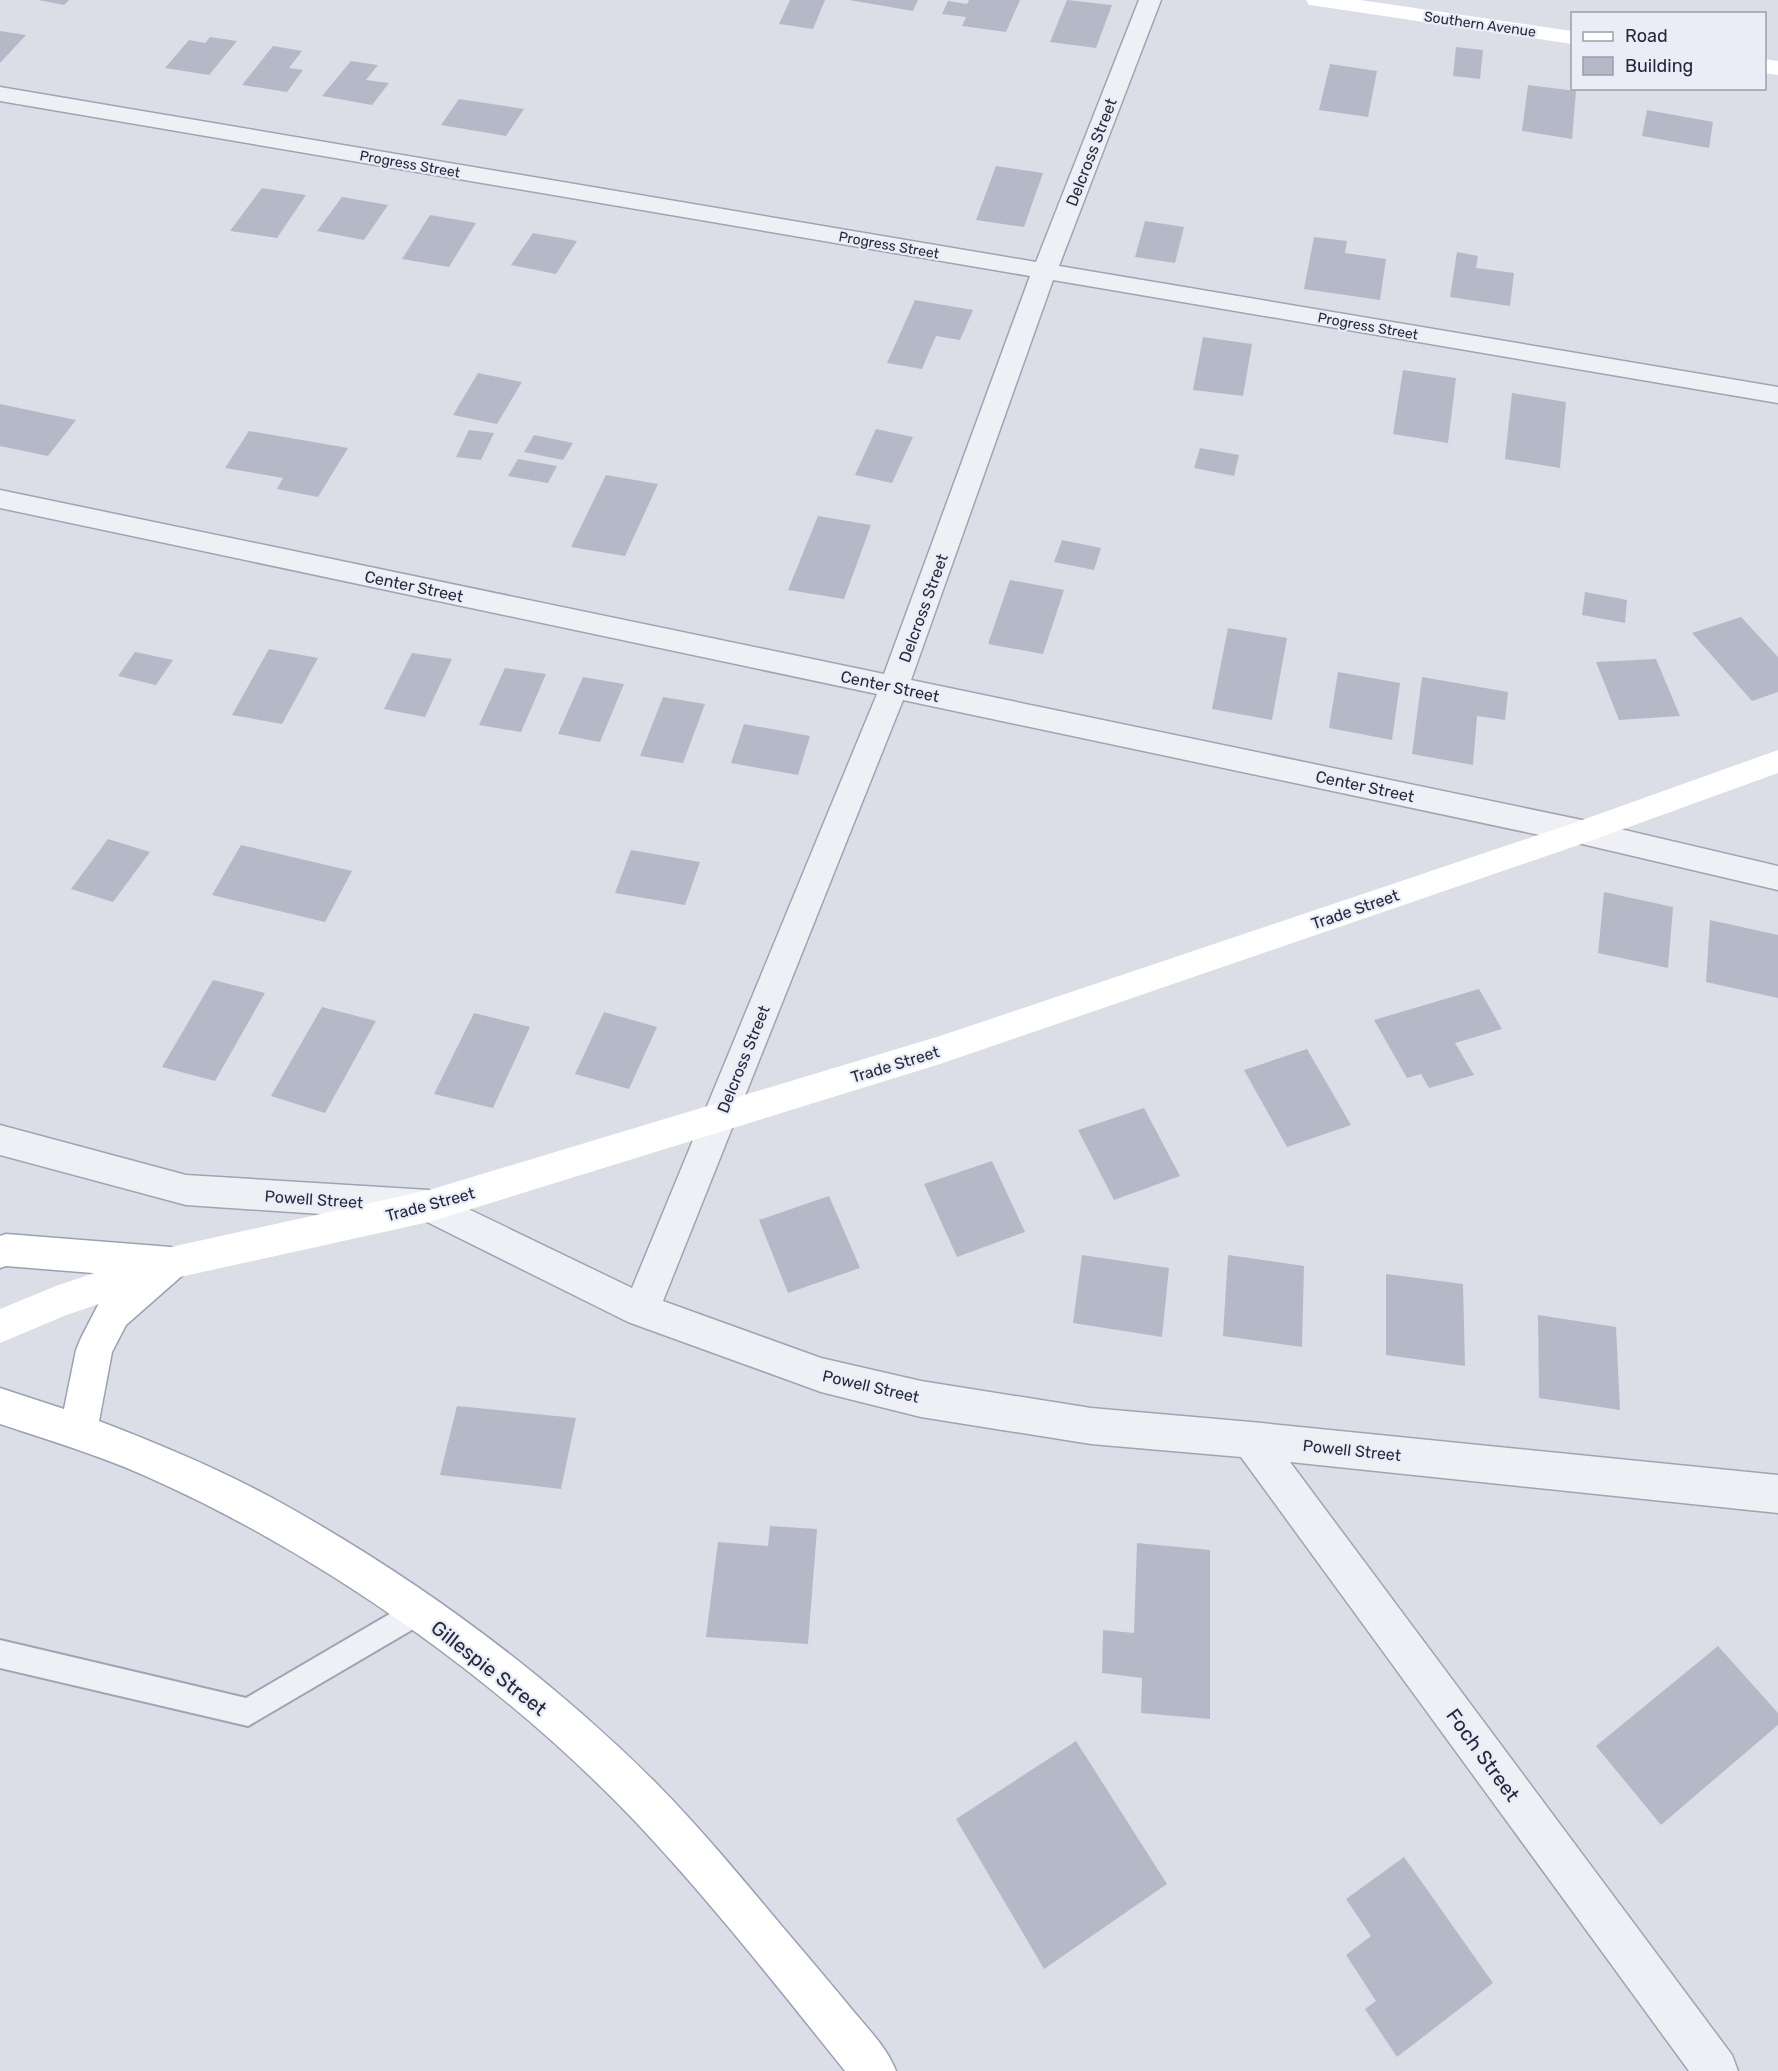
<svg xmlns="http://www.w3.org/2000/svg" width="1778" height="2071" font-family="Rubik,sans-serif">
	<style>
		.building { fill: #b5b9c7 }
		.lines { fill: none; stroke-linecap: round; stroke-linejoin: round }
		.lane-casing { stroke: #a0a4b1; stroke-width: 4 }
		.street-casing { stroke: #a0a4b1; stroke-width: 3 }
		.primary-casing { stroke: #99a1b4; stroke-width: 3 }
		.lane { fill: #eef0f5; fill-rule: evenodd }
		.street { fill: #eef0f5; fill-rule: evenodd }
		.secondary { fill: #fff; fill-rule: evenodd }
		.primary { fill: #fff; fill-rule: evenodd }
		.labels { text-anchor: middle; stroke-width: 4.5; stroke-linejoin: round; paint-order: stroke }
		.far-street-label { font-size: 14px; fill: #242a3e; stroke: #eaedf5 }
		.street-label { font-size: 16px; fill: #242a3e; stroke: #eaedf5 }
		.near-street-label { font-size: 20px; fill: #242a3e; stroke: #eaedf5 }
	</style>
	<rect width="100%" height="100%" fill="#dbdee7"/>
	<!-- building -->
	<path class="building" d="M38,0H69L64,5Z
		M790,0H825L813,29L779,24Z
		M849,0H918L913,11Z
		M969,0H1020L1006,32L962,26L966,17L942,14L948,1L967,4Z
		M1067,0L1112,5L1096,48L1050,42Z
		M0,31L26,35L0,63Z
		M210,37L237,41L209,75L165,68L189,40L205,43Z
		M273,46L302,51L289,68L303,70L287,92L242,85Z
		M1456,47L1483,50L1480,79L1453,76Z
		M351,61L378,65L366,80L389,83L372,105L322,96Z
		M1330,64L1377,71L1368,117L1319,110Z
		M1528,85L1576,91L1572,139L1522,131Z
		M459,99L524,109L506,136L441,125Z
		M1647,110L1713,122L1709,148L1642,136Z
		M996,166L1043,173L1024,227L976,220Z
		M262,188L306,195L277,238L230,231Z
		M342,197L388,205L364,240L317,231Z
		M430,215L476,223L449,267L402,259Z
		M1145,221L1184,227L1175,263L1135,257Z
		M533,233L577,241L556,274L511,265Z
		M1314,237L1347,241L1345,253L1386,259L1380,300L1304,289Z
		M1457,252L1478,256L1476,268L1514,273L1510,306L1450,297Z
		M915,300L973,310L960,340L936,336L922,369L887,363Z
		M1203,337L1252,344L1243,396L1193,390Z
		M1403,370L1456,378L1448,443L1393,434Z
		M478,373L522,382L497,424L453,415Z
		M1512,393L1566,402L1560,468L1505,459Z
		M0,404L76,420L48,456L0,446Z
		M876,429L913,437L892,483L855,475Z
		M469,430L494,433L481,460L456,457Z
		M249,431L348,448L318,497L277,489L283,478L225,468Z
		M534,435L573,443L563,460L524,452Z
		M1200,448L1239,455L1234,476L1194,468Z
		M518,459L557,466L548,483L508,476Z
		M606,475L658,484L625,556L571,547Z
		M818,516L871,525L844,599L788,590Z
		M1062,540L1101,548L1094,570L1054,562Z
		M1010,580L1064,590L1043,654L988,644Z
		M1585,592L1627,600L1625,623L1582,615Z
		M1741,617L1778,657V692L1752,701L1692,633Z
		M1228,628L1287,638L1272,720L1212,709Z
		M269,649L318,658L282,724L232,715Z
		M135,652L173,660L156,685L118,676Z
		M412,653L452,659L425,717L384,709Z
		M1656,659L1680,716L1619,720L1596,662Z
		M505,668L546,674L521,732L479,725Z
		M1338,672L1400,683L1392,740L1329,728Z
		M583,677L624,684L600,742L558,734Z
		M1422,677L1508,692L1505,720L1477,716L1473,765L1412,754Z
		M663,697L705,704L683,763L640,756Z
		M744,724L810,736L798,775L731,763Z
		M108,839L150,852L113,902L71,889Z
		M241,845L352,871L325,922L212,895Z
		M631,850L700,862L685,905L615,893Z
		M1604,892L1673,907L1668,968L1598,953Z
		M1710,920L1778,935V998L1706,982Z
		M213,980L265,993L215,1081L162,1067Z
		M1479,989L1502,1029L1455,1043L1474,1075L1429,1088L1421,1074L1407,1078L1374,1020Z
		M322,1007L376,1021L325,1113L271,1096Z
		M604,1012L657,1027L629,1089L575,1074Z
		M474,1013L530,1027L493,1108L434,1094Z
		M1307,1049L1351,1125L1287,1147L1244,1070Z
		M1144,1108L1180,1176L1114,1200L1078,1130Z
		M992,1161L1025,1232L957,1257L924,1184Z
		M829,1196L860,1268L788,1293L759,1220Z
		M1082,1255L1169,1268L1162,1337L1073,1323Z
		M1228,1255L1304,1266L1302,1347L1223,1336Z
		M1386,1274L1463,1284L1465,1366L1386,1355Z
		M1538,1315L1616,1327L1620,1410L1539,1398Z
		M457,1406L576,1418L561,1489L440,1475Z
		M770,1526L817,1529L808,1644L706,1637L718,1542L768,1546Z
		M1137,1543L1210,1550V1719L1141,1713L1142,1678L1102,1673L1103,1630L1134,1633Z
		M1718,1646L1778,1713V1725L1661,1825L1596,1746Z
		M1076,1741L1167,1884L1044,1969L956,1819Z
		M1404,1857L1493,1983L1397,2057L1365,2009L1376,2001L1346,1955L1371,1936L1346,1899Z"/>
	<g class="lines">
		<!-- lane casing -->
		<g class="lane-casing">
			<path id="lane" d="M417,1598L427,1601L430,1611L427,1621L248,1726L0,1668V1640L246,1698Z"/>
		</g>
		<!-- street casing -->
		<g class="street-casing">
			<path id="street" d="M1139,0H1161L1059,266L1778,387V403L1053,280L911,680L1582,820L1778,866V890L1582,844L903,700L663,1301L821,1358L921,1381L1091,1408L1251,1422L1778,1475V1513L1290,1462L1732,2055L1738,2071H1689L1241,1457L1091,1444L921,1417L821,1392L628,1322L425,1221L186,1205L0,1155V1125L186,1175L429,1190L632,1288L877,694L0,508V490L884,674L1030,276L0,101V87L1036,262Z"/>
		</g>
		<!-- primary casing -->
		<g class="primary-casing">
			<path id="primary" d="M6,1234L171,1247L184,1252L189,1263L184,1274L126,1325L112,1352L99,1421C159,1444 219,1469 276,1500C415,1577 546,1673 658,1785C703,1831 745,1882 786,1931C809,1958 832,1985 854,2012C870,2031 887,2048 896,2071H845C776,1985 707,1897 631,1817C503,1684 331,1561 163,1484C111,1459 55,1442 0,1424V1388L64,1409L76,1350L81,1338L100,1301L130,1276L6,1266L0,1268V1236Z"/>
		</g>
		<!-- lane -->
		<use href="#lane" class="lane"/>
		<!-- street -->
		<use href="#street" class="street"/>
		<!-- secondary -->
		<path class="secondary" d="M1306,0H1360L1572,31V44L1317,6L1309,5Z
			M1764,59L1778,61V75L1764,73Z
			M1778,750V773L1593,840L940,1064L429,1222L171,1279L64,1316L0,1343V1309L56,1286L171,1247L429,1190L940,1036L1571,824Z"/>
		<!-- primary -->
		<use href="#primary" class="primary"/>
	</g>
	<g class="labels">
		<!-- far-street labels -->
		<g class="far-street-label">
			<text transform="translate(1480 24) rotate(8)" y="5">Southern Avenue</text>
			<text transform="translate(410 164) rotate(10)" y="5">Progress Street</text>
			<text transform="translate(889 245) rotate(10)" y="5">Progress Street</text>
			<text transform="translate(1368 326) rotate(10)" y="5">Progress Street</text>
		</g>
		<!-- street labels -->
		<g class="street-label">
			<text transform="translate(1091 152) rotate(-69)" y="6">Delcross Street</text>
			<text transform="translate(414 586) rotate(12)" y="6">Center Street</text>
			<text transform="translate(923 608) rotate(-70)" y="6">Delcross Street</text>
			<text transform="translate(890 686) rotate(12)" y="6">Center Street</text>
			<text transform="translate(1365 786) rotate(12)" y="6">Center Street</text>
			<text transform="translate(1355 909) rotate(-19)" y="6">Trade Street</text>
			<text transform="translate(743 1059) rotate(-68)" y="6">Delcross Street</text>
			<text transform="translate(895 1064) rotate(-17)" y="6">Trade Street</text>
			<text transform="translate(314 1199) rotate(4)" y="6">Powell Street</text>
			<text transform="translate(430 1204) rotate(-15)" y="6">Trade Street</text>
			<text transform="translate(871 1386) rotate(13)" y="6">Powell Street</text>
			<text transform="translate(1352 1450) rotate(6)" y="6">Powell Street</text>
		</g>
		<!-- near-street labels -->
		<g class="near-street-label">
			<text transform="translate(489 1668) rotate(38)" y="7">Gillespie Street</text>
			<text transform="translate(1483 1755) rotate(54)" y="7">Foch Street</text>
		</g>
	</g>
	<!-- legend -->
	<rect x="1571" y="12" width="195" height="78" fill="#eaedf5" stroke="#9b9fac" stroke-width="1.5"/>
	<rect x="1583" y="32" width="30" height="9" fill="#ffffff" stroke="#9b9fac" stroke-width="1.5"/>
	<text x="1625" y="42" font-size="18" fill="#242a3e">Road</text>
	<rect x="1583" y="57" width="30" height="18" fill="#b5b9c7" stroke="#9b9fac" stroke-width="1.5"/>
	<text x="1625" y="72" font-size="18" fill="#242a3e">Building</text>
</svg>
